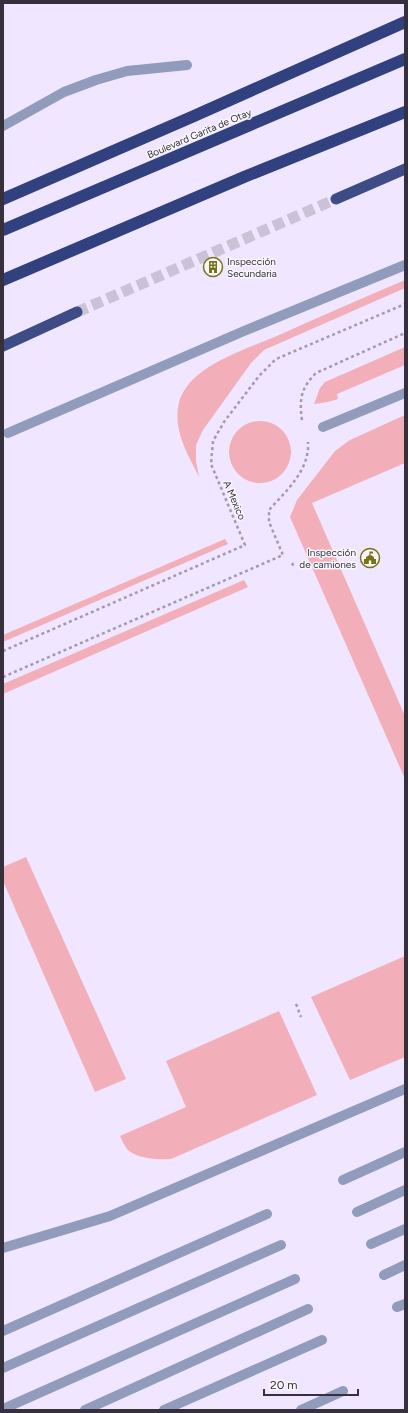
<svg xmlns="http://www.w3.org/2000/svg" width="408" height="1413" font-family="Figtree,sans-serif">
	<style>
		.green { fill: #f2afb9 }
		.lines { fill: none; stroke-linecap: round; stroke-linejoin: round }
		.trunk-tunnel { stroke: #cbc2d8; stroke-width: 11; stroke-dasharray: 11 5.5; stroke-linecap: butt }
		.path { stroke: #a29aad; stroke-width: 2.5; stroke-dasharray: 3 3; stroke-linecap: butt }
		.service { stroke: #919bbb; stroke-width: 10 }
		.trunk { stroke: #3d4c86; stroke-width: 11 }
		.motorway { stroke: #31407e; stroke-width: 12 }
		.labels { text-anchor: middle; stroke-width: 3; stroke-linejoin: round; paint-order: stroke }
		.street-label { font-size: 10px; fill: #35303c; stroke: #f9f7fd }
		.poi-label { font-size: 10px; fill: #35303c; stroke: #f9f7fd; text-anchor: start }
	</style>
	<rect width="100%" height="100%" fill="#f0e6ff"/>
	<!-- green -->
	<path class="green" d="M405,280V288L264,350L251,363L203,430L196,445V461L199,477C187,452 171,428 180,399C184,388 193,378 203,371C224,356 253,346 277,336C319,317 362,298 405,280Z
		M405,347V365L337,394L338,399L328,402L314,404L320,388L325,382Z
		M405,415V463L312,503L405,716V779L290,517L297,500L335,451L350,440Z
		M229 452a31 31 0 1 1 62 0a31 31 0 1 1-62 0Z
		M225,539L228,544L3,642V635Z
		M244,580L248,587L3,694V684Z
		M26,857L126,1079L95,1092L3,881V867Z
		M405,956V1057L350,1080L311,997Z
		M279,1011L317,1095L171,1159C159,1160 138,1159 128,1150C125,1147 122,1140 120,1136L186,1107L166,1061Z"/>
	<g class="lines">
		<!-- trunk-tunnel -->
		<path class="trunk-tunnel" d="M77,312L336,199"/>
		<!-- path -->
		<path class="path" d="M302,420C299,399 301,388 316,373L405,333
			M292,563L294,567
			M3,651L245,545L211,464L213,441L224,422L259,376L276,359L405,304
			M3,677L283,555L269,522V510C286,491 310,470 308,442
			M296,1004L301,1017"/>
		<!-- service -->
		<path class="service" d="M3,126L64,92L96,80L127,71L187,65
			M323,427L405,393
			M8,433L244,331L405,265
			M343,1180L405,1152
			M357,1212L405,1190
			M371,1244L405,1229
			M3,1248L110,1216L405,1089
			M384,1275L405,1265
			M397,1307L405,1304
			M3,1331L267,1214
			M3,1368L281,1245
			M3,1409L295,1279
			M85,1410L308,1309
			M164,1410L322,1340
			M301,1410L343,1391"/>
		<!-- trunk -->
		<path class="trunk" d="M336,199L405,169
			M3,346L77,312"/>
		<!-- motorway -->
		<path class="motorway" d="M3,199L194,116L405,22
			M3,230L405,59
			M3,280L244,177L405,112"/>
	</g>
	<!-- icons -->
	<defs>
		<g id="building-ring" transform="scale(1)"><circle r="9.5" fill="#f9f7fd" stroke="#787316" stroke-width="1.5"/><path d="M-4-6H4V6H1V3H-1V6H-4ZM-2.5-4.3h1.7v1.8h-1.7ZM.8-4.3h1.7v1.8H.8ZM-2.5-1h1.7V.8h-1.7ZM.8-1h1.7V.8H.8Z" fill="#787316"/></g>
		<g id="civic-ring" transform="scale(1)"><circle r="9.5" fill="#f9f7fd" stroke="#787316" stroke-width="1.5"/><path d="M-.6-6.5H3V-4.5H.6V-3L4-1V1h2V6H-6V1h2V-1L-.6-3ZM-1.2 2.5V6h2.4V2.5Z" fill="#787316"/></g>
	</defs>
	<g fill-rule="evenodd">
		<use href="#building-ring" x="213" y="267"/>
		<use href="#civic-ring" x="370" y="558"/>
	</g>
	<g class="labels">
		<!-- street labels -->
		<g class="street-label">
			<text transform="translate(199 133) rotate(-23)" y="4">Boulevard Garita de Otay</text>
			<text transform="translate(235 500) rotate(67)" y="4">A Mexico</text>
		</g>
		<!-- poi labels -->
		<g class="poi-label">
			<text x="227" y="265">Inspección<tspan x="227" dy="12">Secundaria</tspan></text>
			<text x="356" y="556" text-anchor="end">Inspección<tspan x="356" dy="12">de camiones</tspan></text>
		</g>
	</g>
	<!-- border -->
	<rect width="408" height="1413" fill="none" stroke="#35303c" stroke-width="8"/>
	<!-- scale -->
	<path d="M264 1389v6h94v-6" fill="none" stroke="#35303c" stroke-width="2"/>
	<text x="270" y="1389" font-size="12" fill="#35303c" stroke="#f9f7fd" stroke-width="3" paint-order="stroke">20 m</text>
</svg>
